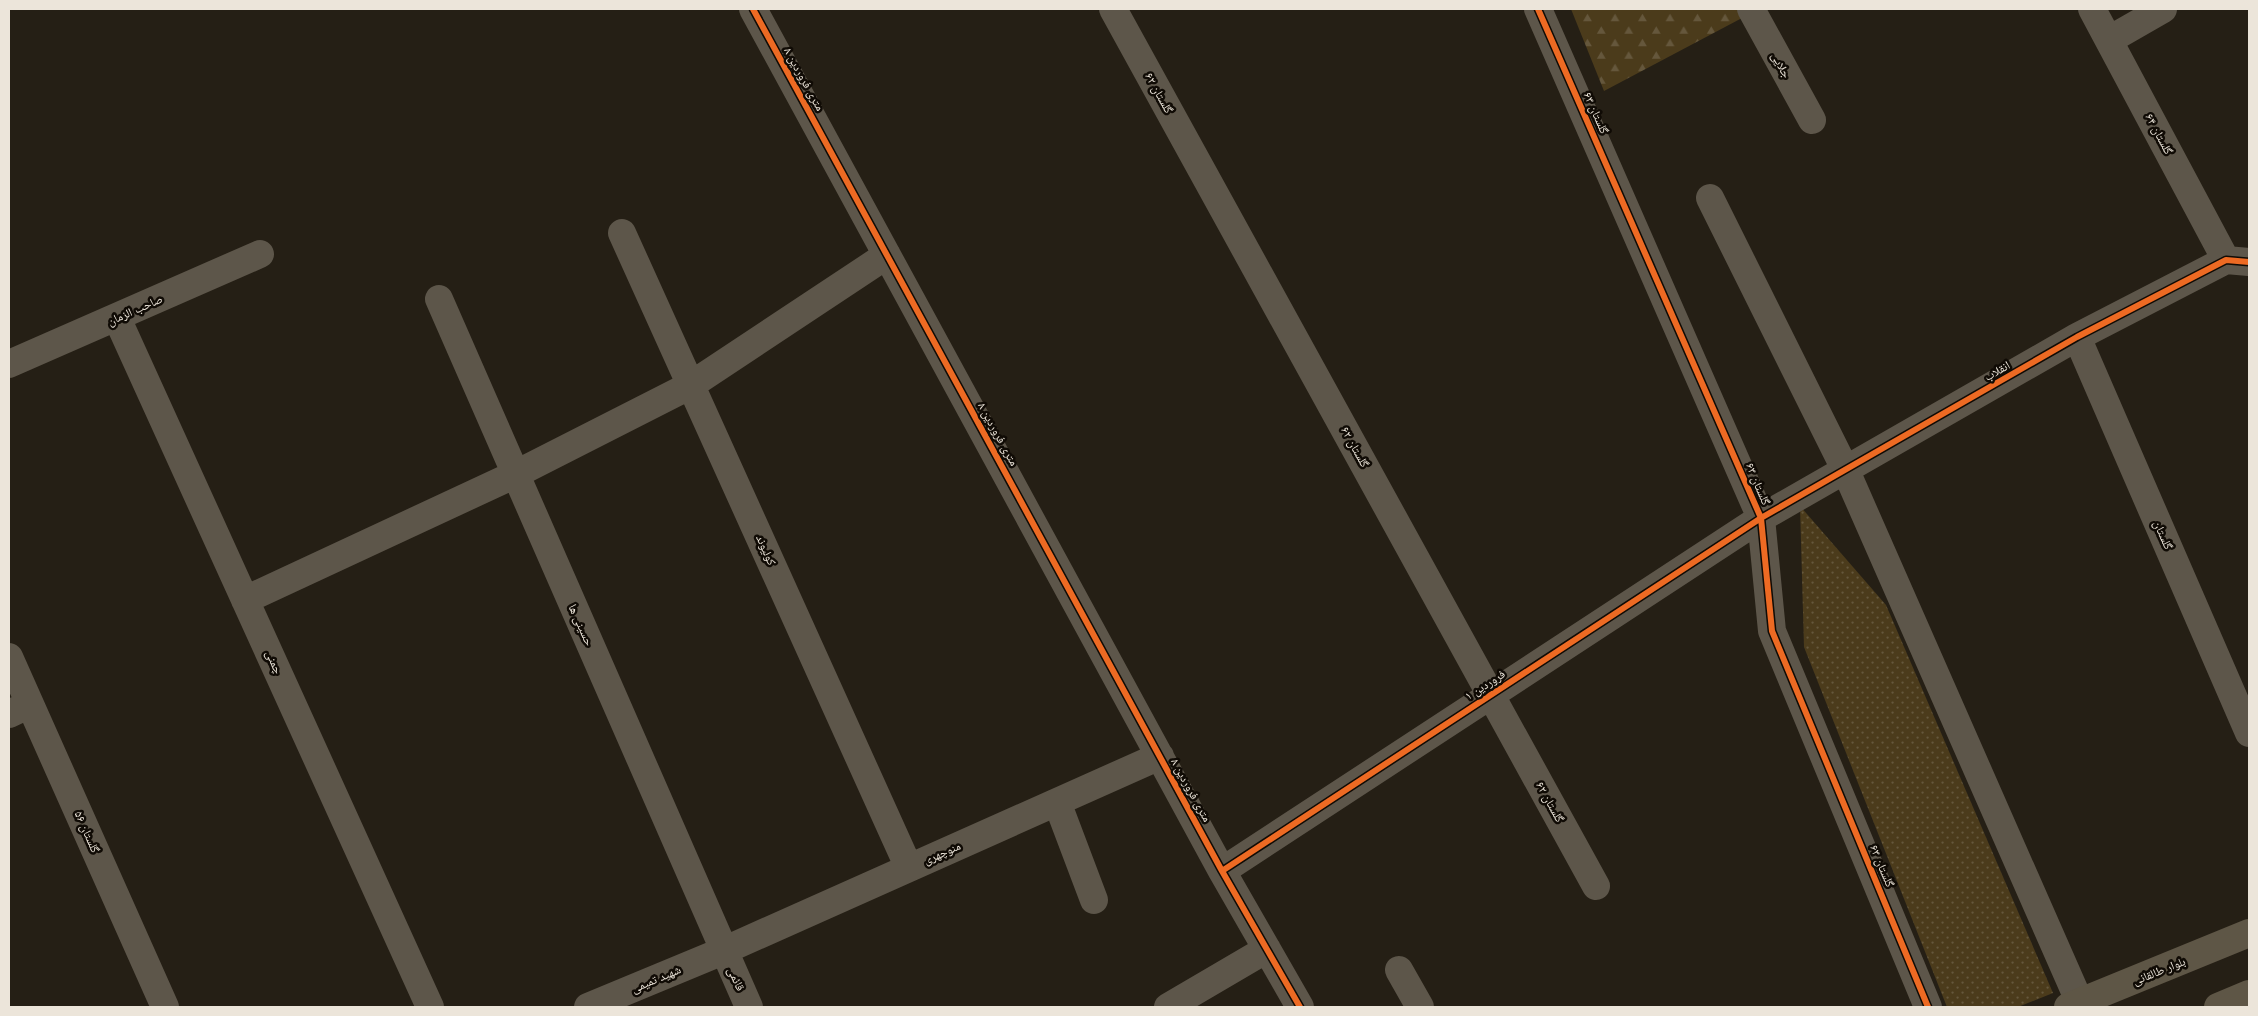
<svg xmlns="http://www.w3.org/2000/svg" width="2258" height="1016" font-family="Inter,'Noto Naskh Arabic',sans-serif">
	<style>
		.forest { fill: url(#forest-firs) }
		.park { fill: url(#park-dots) }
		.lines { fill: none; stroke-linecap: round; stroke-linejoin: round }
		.minor { stroke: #5d564a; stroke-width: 28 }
		.major { stroke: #5e5646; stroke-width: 28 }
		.cycleway-casing { stroke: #100b05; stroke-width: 9 }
		.cycleway { stroke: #ed6a23; stroke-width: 6 }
		.labels { text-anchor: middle; stroke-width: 5; stroke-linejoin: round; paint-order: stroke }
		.street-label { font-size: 12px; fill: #ece5da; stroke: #100b05 }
	</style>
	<defs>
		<pattern id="forest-firs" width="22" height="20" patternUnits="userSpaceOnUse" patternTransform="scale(1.25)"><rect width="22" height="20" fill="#4b3b1b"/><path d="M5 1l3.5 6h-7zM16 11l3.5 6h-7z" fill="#65573c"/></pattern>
		<pattern id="park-dots" width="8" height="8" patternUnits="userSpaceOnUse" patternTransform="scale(1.25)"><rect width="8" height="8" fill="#4b3b1b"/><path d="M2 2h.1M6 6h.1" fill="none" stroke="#65573c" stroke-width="1.8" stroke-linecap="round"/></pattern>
	</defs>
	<rect width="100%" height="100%" fill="#251f15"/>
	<!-- forest -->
	<path class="forest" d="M1571,9H1738L1742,18L1604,91Z"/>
	<!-- park -->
	<path class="park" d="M1800,506L1886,605L2053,993L2018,1007H1947L1804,647Z"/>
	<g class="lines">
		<!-- minor -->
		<path class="minor" d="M753,9L1222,871L1300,1007
			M1113,9L1596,886
			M1538,9L1761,518L1772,631L1928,1007
			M1751,9L1812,120
			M2092,9L2226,260
			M2109,40L2163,9
			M1710,198L1846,471L2080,1003
			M622,233L909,868
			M439,299L749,1007
			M117,318L430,1007
			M2077,337L2249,733
			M9,364L260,254
			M245,600L516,474L691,385L887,255
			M9,657L165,1007
			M9,714L30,704
			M1057,802L1094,900
			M1222,871L1761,518L2077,337L2226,260L2249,262
			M1399,970L1420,1007
			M588,1007L723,951L1160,756
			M1168,1007L1267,949"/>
		<!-- major -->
		<path class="major" d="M2068,1007L2249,933
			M2218,1007L2249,994"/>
		<!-- cycleway casing -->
		<g class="cycleway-casing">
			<path id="cycleway" d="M753,9L1222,871L1300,1007
				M1538,9L1761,518L1772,631L1928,1007
				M1222,871L1761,518L2077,337L2226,260L2249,262"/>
		</g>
		<!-- cycleway -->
		<use href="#cycleway" class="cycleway"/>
	</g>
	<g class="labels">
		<!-- street labels -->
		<g class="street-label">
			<text transform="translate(1781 65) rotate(61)" y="4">جلایی</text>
			<text transform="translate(804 79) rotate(61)" y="4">۸ متری فروردین</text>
			<text transform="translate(1159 93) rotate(61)" y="4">گلستان ۶۲</text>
			<text transform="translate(1596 113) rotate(66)" y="4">گلستان ۶۳</text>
			<text transform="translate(2159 134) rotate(62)" y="4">گلستان ۶۴</text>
			<text transform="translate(135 310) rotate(-24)" y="4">صاحب الزمان</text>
			<text transform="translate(1997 371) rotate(-30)" y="4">انقلاب</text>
			<text transform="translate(998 434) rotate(61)" y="4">۸ متری فروردین</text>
			<text transform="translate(1355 447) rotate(61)" y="4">گلستان ۶۲</text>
			<text transform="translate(1758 484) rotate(67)" y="4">گلستان ۶۳</text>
			<text transform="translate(2163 535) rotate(66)" y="4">گلستان</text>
			<text transform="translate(766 550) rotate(66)" y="4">کولیوند</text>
			<text transform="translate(581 625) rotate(66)" y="4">حسینی ها</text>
			<text transform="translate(274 662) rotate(66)" y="4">چمنی</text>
			<text transform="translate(1485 685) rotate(-33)" y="4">فروردین ۱</text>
			<text transform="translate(1191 790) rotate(61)" y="4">۸ متری فروردین</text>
			<text transform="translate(1550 802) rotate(61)" y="4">گلستان ۶۲</text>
			<text transform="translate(87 832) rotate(66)" y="4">گلستان ۵۶</text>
			<text transform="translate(942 853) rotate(-24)" y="4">منوچهری</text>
			<text transform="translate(1882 866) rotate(67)" y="4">گلستان ۶۳</text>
			<text transform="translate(2159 971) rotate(-22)" y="4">بلوار طالقانی</text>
			<text transform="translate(656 979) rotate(-23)" y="4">شهید تمیمی</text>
			<text transform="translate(736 979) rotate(65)" y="4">قائمی</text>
		</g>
	</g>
	<!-- border -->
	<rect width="2258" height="1016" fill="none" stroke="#ece5da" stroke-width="20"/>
</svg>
